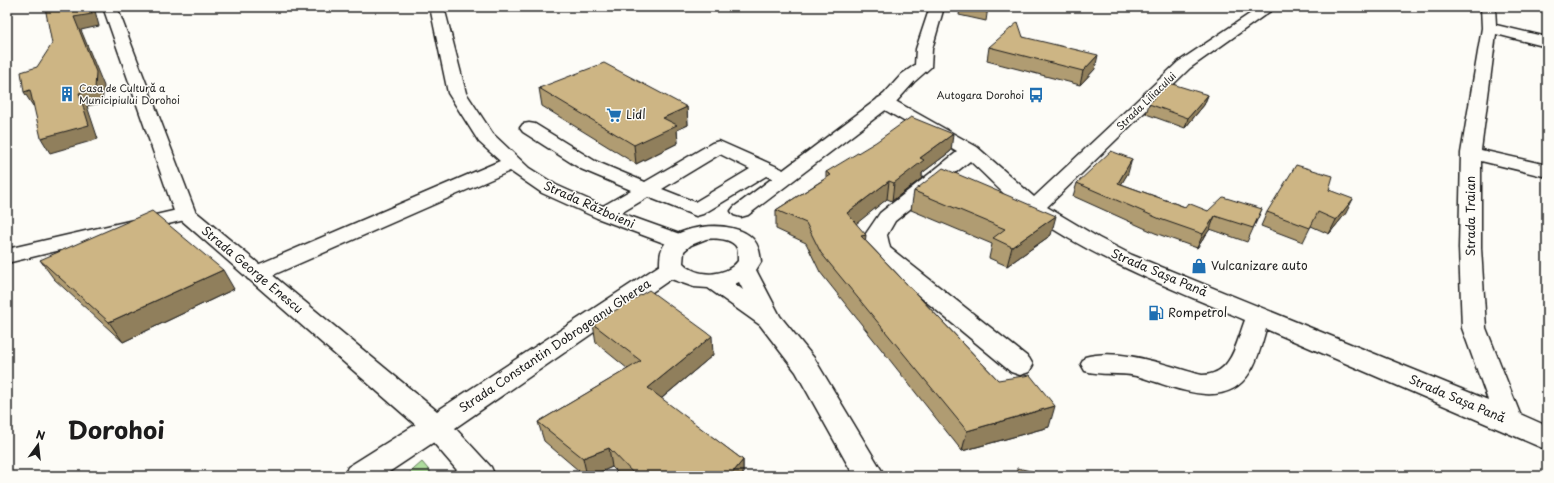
<svg xmlns="http://www.w3.org/2000/svg" width="1554" height="483" font-family="'Playpen Sans',sans-serif">
	<style>
		.green { fill: #addc9c; stroke: #647c5c }
		.lines { fill: none; stroke-linecap: round; stroke-linejoin: round }
		.minor-casing { stroke: #1c1c1c; stroke-width: 3 }
		.major-casing { stroke: #1c1c1c; stroke-width: 3 }
		.minor { fill: #fdfcf7; fill-rule: evenodd }
		.major { fill: #fdfcf7; fill-rule: evenodd }
		.wall { fill: #b09c72; stroke: #1c1c1c }
		.shaded-wall { fill: #907f5c; stroke: #1c1c1c }
		.building { fill: #cdb584; stroke: #1c1c1c }
		.labels { text-anchor: middle; stroke-width: 3; stroke-linejoin: round; paint-order: stroke }
		.far-poi-label { font-size: 10px; fill: #1c1c1c; stroke: #fdfcf7; text-anchor: start }
		.far-street-label { font-size: 10px; fill: #1c1c1c; stroke: #fdfcf7 }
		.poi-label { font-size: 12px; fill: #1c1c1c; stroke: #fdfcf7; text-anchor: start }
		.street-label { font-size: 12px; fill: #1c1c1c; stroke: #fdfcf7 }
		.near-town-label { font-size: 24px; font-weight: bold; fill: #1c1c1c; stroke: #fdfcf7 }
	</style>
	<rect width="100%" height="100%" fill="#fdfcf7"/>
	<filter id="ink" filterUnits="userSpaceOnUse"><feTurbulence type="fractalNoise" baseFrequency=".025" numOctaves="2"/><feDisplacementMap in="SourceGraphic" scale="8" xChannelSelector="R" yChannelSelector="G"/><feConvolveMatrix kernelMatrix="1 2 1 2 8 2 1 2 1" color-interpolation-filters="sRGB"/></filter>
	<g filter="url(#ink)">
		<!-- green -->
		<path class="green" d="M422,462L434,476H406Z"/>
		<g class="lines">
			<!-- minor casing -->
			<g class="minor-casing">
				<path id="minor" d="M430,7H444L466,93L493,134L529,168L556,185L603,206L631,190L581,169L523,132L520,128L523,124L529,123L535,124L595,161L645,182L712,143L719,141L782,169L785,173L782,177L775,179L766,176L703,214L696,216L648,197L621,213L688,237L691,242L688,247L680,249L597,218L542,193L510,171L264,279L256,281L248,279L244,274L248,269L500,161L479,142L448,93ZM720,154L750,169L695,202L662,189Z
					M1260,7H1276L1190,68L1047,207L1099,238L1132,255L1488,400L1462,328L1459,248L1461,153L1482,28L1481,7H1495L1496,25L1547,37V47L1496,34L1481,150L1547,165V177L1481,161V248L1486,328L1520,414L1547,426V450L1266,329C1262,343 1258,360 1250,372C1224,414 1172,385 1136,376C1119,372 1102,376 1085,371L1081,364L1085,357C1120,347 1168,366 1202,375C1232,375 1236,343 1245,320C1170,288 1097,260 1028,213C1007,199 989,178 970,161L895,221L887,235L890,248L1029,358L1033,365L1029,372L1020,375L1011,372L871,256L868,251L865,235L880,213L957,152L878,106L875,102L878,98L884,97L890,98L977,147L1034,197L1178,62Z
					M186,208L193,210L197,214L193,218L7,263V249Z
					M436,415L446,418L450,426L446,434L383,476H344L348,467L426,418Z"/>
			</g>
			<!-- major casing -->
			<g class="major-casing">
				<path id="major" d="M103,7H117L195,211L437,411L660,265C660,261 660,256 661,252C668,223 736,218 753,239C759,246 760,253 761,262L756,270L780,316L814,358L885,476H854L796,372L760,325L708,288L694,287L671,279L455,428L491,467L495,476H462L426,434L179,218L175,214ZM706,239C714,238 732,238 737,248C738,251 738,257 738,261C726,277 697,278 683,263L684,251L691,245ZM739,282L743,290L735,284Z
					M930,7H944L932,49L931,67L914,82L896,102L748,215L741,217L734,215L731,211L734,207L884,94L902,74L915,65L916,49Z"/>
			</g>
			<!-- minor -->
			<use href="#minor" class="minor"/>
			<!-- major -->
			<use href="#major" class="major"/>
		</g>
		<!-- wall -->
		<path class="wall" d="M960,7H988L986,21L959,15Z
			M1023,37L1095,69L1080,85L987,61L989,47Z
			M539,88L687,107L688,125L677,130L678,143L636,164L542,106Z
			M1208,95L1204,105L1185,128L1146,114L1149,104Z
			M951,151L922,173V178L892,201L887,199L856,223L865,240L998,380L1049,427L962,451L820,272L806,243L776,229V210L826,178V172Z
			M1128,173L1121,184L1185,207L1208,211L1262,209L1247,242L1210,229L1197,248L1155,233L1073,196L1077,183Z
			M1329,190L1346,213L1329,234L1311,226L1303,242L1261,226L1267,212Z
			M914,191L1051,235L1007,266L989,258L992,244L911,210Z
			M40,260L234,289L123,342L54,279Z
			M593,324L713,355L661,399L743,460V476H621L612,467L592,476H585L544,441L538,422L628,369L596,343Z"/>
		<!-- shaded-wall -->
		<path class="shaded-wall" d="M90,7H94L99,26L81,30L104,86L102,103L87,106L98,139L50,153L41,138L79,93L74,17Z
			M1098,55L1095,69L1080,85L1083,71Z
			M30,90L39,104L33,106L24,92Z
			M1208,95L1204,105L1185,128L1188,118Z
			M687,107L688,125L677,130L678,143L636,164L634,145L663,118Z
			M953,134L951,151L922,173V178L892,201L894,183L920,158Z
			M1132,159L1128,173L1114,197L1118,183Z
			M889,181L887,199L846,232L847,213Z
			M1353,199L1346,213L1329,234L1336,220Z
			M1056,216L1051,235L1007,266L1012,247Z
			M1215,216L1210,229L1197,248L1203,234Z
			M866,235L864,254L861,236Z
			M223,270L234,289L123,342L109,322Z
			M712,336L713,355L650,408L648,388Z
			M1055,406L1049,427L962,451L967,431Z
			M609,448L612,467L592,476H587L583,458Z
			M743,460V476H730Z"/>
		<!-- building -->
		<path class="building" d="M45,7H90L92,14L74,17L96,72L95,89L79,93L89,125L41,138L30,90L24,92L21,72L37,67L52,44Z
			M965,7H988L987,12Z
			M1018,22L1023,37L1098,55L1083,71L989,47Z
			M604,63L687,107L663,118L677,125L634,145L539,88Z
			M1169,83L1208,95L1188,118L1149,104Z
			M911,117L953,134L920,158L924,160L894,183L889,181L847,213L866,235L861,236L998,380L1030,375L1055,406L967,431L821,253L806,223L776,210L831,175L826,172L876,142Z
			M1111,151L1132,159L1118,183L1185,207L1188,203L1208,211L1223,197L1262,209L1253,228L1215,216L1203,234L1160,219L1077,183Z
			M1296,165L1333,176L1329,190L1353,199L1336,220L1318,212L1310,228L1267,212Z
			M943,168L1056,216L1012,247L993,238L1005,229L914,191Z
			M152,211L223,270L109,322L40,260Z
			M649,290L712,336L648,388L743,460L730,476H636L609,448L583,458L538,422L641,361L593,324Z
			M1017,468L1054,476H1017Z"/>
	</g>
	<!-- icons -->
	<defs>
		<g id="building-bare" transform="scale(1.2)"><path d="M-4-6H4V6H1V3H-1V6H-4ZM-2.5-4.3h1.7v1.8h-1.7ZM.8-4.3h1.7v1.8H.8ZM-2.5-1h1.7V.8h-1.7ZM.8-1h1.7V.8H.8Z" fill="#1f6fb2" stroke="#fdfcf7" stroke-width="2.5" paint-order="stroke"/></g>
		<g id="bus-bare" transform="scale(1.2)"><path d="M-5-6H5V4H4V6H2V4H-2V6H-4V4H-5ZM-3.5-4V0h7V-4ZM-3.5 1.2v1.5H-2V1.2ZM2 1.2v1.5H3.5V1.2Z" fill="#1f6fb2" stroke="#fdfcf7" stroke-width="2.5" paint-order="stroke"/></g>
		<g id="supermarket-bare" transform="scale(1.2)"><path d="M-6-5.5h2.5l.6 2H6L4.5 2H-2.5L-4.4-4H-6ZM-1.5 3.2a1.3 1.3 0 1 0 .1 0ZM3 3.2a1.3 1.3 0 1 0 .1 0Z" fill="#1f6fb2" stroke="#fdfcf7" stroke-width="2.5" paint-order="stroke"/></g>
		<g id="shop-bare" transform="scale(1.2)"><path d="M-5-2.5h2.3a2.7 3.5 0 0 1 5.4 0H5L5.5 6h-11ZM-1.5-2.5h3a1.5 2.3 0 0 0-3 0Z" fill="#1f6fb2" stroke="#fdfcf7" stroke-width="2.5" paint-order="stroke"/></g>
		<g id="fuel-bare" transform="scale(1.2)"><path d="M-5.5-6h7V0h2V4h1.3V-2.5L3-4.5l.8-.8L6-3V5H2.5V1h-1V6h-7ZM-4.2-4.7v3.2H.2V-4.7Z" fill="#1f6fb2" stroke="#fdfcf7" stroke-width="2.5" paint-order="stroke"/></g>
	</defs>
	<g fill-rule="evenodd">
		<use href="#building-bare" x="67" y="94"/>
		<use href="#bus-bare" x="1036" y="95"/>
		<use href="#supermarket-bare" x="614" y="115"/>
		<use href="#shop-bare" x="1199" y="266"/>
		<use href="#fuel-bare" x="1156" y="313"/>
	</g>
	<g class="labels">
		<!-- far-poi labels -->
		<g class="far-poi-label">
			<text x="79" y="92">Casa de Cultură a<tspan x="79" dy="12">Municipiului Dorohoi</tspan></text>
			<text x="1024" y="99" text-anchor="end">Autogara Dorohoi</text>
		</g>
		<!-- far-street labels -->
		<g class="far-street-label">
			<text transform="translate(1146 101) rotate(-44)" y="4">Strada Liliacului</text>
		</g>
		<!-- poi labels -->
		<g class="poi-label">
			<text x="626" y="119">Lidl</text>
			<text x="1211" y="270">Vulcanizare auto</text>
			<text x="1168" y="317">Rompetrol</text>
		</g>
		<!-- street labels -->
		<g class="street-label">
			<text transform="translate(589 205) rotate(24)" y="4">Strada Războieni</text>
			<text transform="translate(1471 216) rotate(-90)" y="4">Strada Traian</text>
			<text transform="translate(252 270) rotate(40)" y="4">Strada George Enescu</text>
			<text transform="translate(1159 273) rotate(23)" y="4">Strada Sașa Pană</text>
			<text transform="translate(555 346) rotate(-34)" y="4">Strada Constantin Dobrogeanu Gherea</text>
			<text transform="translate(1457 399) rotate(23)" y="4">Strada Sașa Pană</text>
		</g>
		<!-- near-town labels -->
		<g class="near-town-label">
			<text x="116" y="439">Dorohoi</text>
		</g>
	</g>
	<!-- margin -->
	<rect width="1554" height="483" fill="none" stroke="#fdfcf7" stroke-width="24"/>
	<rect x="12" y="12" width="1530" height="459" fill="none" stroke="#1c1c1c" stroke-width="1.5" filter="url(#ink)"/>
	<!-- north arrow -->
	<g transform="translate(38 445) rotate(15)" stroke="#fdfcf7" stroke-width="3" paint-order="stroke">
	<path d="M0-3L7 15L0 10L-7 15Z" fill="#1c1c1c"/>
	<text y="-6" font-size="11" font-weight="bold" text-anchor="middle" fill="#1c1c1c">N</text>
	</g>
</svg>
